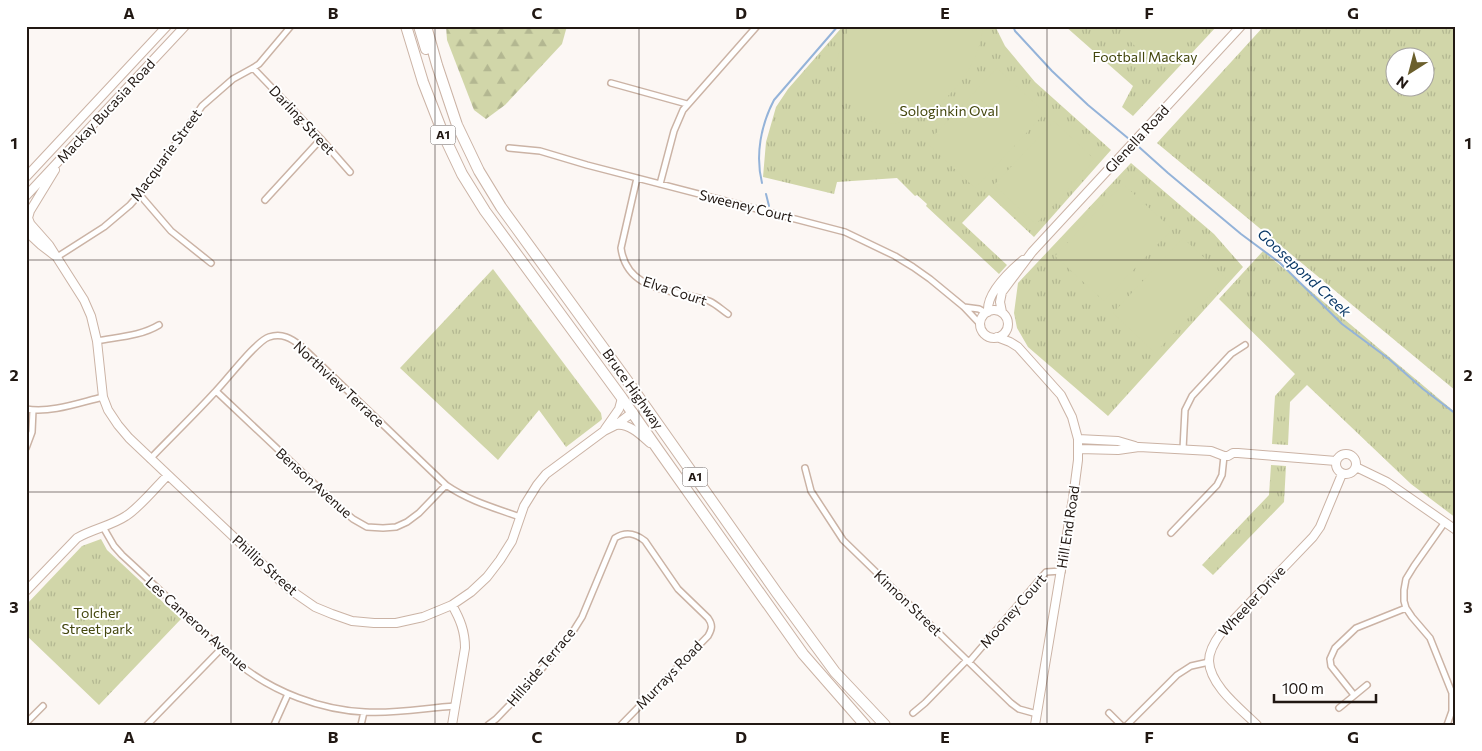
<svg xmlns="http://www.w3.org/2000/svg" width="1482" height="751" font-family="Commissioner,sans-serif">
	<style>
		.grass { fill: url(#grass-tufts); fill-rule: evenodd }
		.forest { fill: url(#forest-firs) }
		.pitch { fill: #d1d6a9 }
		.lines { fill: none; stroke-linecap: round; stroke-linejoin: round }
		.stream { stroke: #94b3d9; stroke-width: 2 }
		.street-casing { stroke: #cbb3a5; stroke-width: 8 }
		.secondary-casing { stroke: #cbb3a5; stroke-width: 10 }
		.highway-casing { stroke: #cbb3a5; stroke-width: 12 }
		.street { stroke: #fff; stroke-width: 5 }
		.secondary { stroke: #fff; stroke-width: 8 }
		.highway { stroke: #fff; stroke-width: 10 }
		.grid { fill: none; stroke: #211813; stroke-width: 1; stroke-opacity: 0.55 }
		.labels { text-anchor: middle; stroke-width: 4; stroke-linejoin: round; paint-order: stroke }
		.shield { fill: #fff; stroke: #645d5a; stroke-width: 1 }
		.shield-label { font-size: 12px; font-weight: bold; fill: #211813 }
		.park-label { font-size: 14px; fill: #43460d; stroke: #fff }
		.street-label { font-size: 14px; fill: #211813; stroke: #fff }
		.water-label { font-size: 15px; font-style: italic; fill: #0a3867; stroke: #fff }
		.neatline { fill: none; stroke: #211813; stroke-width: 2 }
		.grid-label { font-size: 16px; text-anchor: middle; font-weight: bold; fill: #211813 }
	</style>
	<defs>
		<pattern id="grass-tufts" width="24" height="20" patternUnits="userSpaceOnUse" patternTransform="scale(1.25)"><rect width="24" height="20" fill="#d1d6a9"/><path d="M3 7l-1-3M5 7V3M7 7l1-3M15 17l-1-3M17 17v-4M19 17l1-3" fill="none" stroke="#b3b791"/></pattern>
		<pattern id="forest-firs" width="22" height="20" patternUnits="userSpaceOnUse" patternTransform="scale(1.25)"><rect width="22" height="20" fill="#d1d6a9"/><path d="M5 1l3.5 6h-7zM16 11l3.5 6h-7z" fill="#b3b791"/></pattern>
	</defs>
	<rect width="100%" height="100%" fill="#fcf7f4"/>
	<!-- grass -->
	<path class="grass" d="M843,26H995L1005,46L1035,82L1111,150L1034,237L989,195L962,223L1007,265L999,274L926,206L927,204L917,195L915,196L897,178L837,182L834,194L763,177L766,142L776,107L788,89Z
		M1065,26H1217L1133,116L1122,107L1133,86Z
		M1264,26H1456V391L1157,143ZM1394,58H1424V88H1394Z
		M1131,163L1214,234L1243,267L1108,416L1028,347L1017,328L1014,313L1018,283Z
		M1263,251L1456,413V518L1411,484L1307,385L1290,402L1288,445L1272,444L1275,396L1295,374L1219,299Z
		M493,269L601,413L602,419L600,421L566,447L539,410L498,460L400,368Z
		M1271,465L1286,466L1284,502L1213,575L1202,565L1269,495Z
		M101,539L107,550L181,619L99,705L26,635V605L82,546Z"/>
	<!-- forest -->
	<path class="forest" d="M446,26H567L562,44L505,105L486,119L474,110L447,40Z"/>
	<!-- pitch -->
	<path class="pitch" d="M851,26H983C979,74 933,127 881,124C871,123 863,116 855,109C850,104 843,99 840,92C830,72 840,44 851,26Z
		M1131,26H1189L1152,63L1123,34Z
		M997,68L1045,113L975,188L927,143Z
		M1054,121L1095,160L1036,224L994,185Z
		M1123,184L1172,229L1104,301L1055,256Z
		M1183,238L1226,278L1155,353L1113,313Z"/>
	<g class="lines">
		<!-- stream -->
		<path class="stream" d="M1013,26L1015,31L1052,71L1088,105L1129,139
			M1139,147L1168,173L1241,234L1280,263L1342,324L1389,359L1423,389L1456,414
			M762,183C755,155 761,125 774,100L838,26
			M766,194L769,206"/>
		<!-- street casing -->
		<g class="street-casing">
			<path id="street" d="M253,68L321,139L350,172
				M611,83L687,104
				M509,148L540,151L587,165L845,232L895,256L913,267L930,279L964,307L981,325
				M637,178L621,248C627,293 675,289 709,301C716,304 722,310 728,314
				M660,184L674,131L683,110L757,26
				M140,195L171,231L211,263
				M265,200L321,139
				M57,257L104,227L130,205L144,189L202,106L233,79L253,68L259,64L291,26
				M964,307L979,309L986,313
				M97,341C117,337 141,336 159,325
				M216,391L340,508L353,519L367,527L383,528L396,527L407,522L419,513L446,485
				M26,409C52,413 78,403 103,397
				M26,448L32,432L33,410
				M1183,449L1185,410L1192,396L1231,354L1245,345
				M150,459C172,436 194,415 215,392C227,380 256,341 269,337C282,333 291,338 301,346L446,485C469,501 495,508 520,517
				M805,468L811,491L843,540L1011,703L1019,709L1037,714
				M1445,522L1414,566L1406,579L1404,590V601L1406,608L1412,617L1430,638L1452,693V711L1447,725
				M103,527L114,546L122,555C145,576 167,597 189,618C205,634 221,650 239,664C273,692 321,710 365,712C395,714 425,708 455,706
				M1171,533L1217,485L1222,475L1224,456
				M969,662L1046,572L1062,571
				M1354,695L1331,666L1330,659L1335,648L1356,628L1406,608
				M1339,708L1367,685
				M913,713L925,703L967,660
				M1109,713L1121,725
				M26,723L43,706
				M147,725L221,649
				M274,725L288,694
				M361,725L364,712
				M488,725L496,719L523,691L572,633L582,617L615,538C626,531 635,533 645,541L678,589L708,618C713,625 712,629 708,636L621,725
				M1127,725L1177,675L1191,666L1209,662"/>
		</g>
		<!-- secondary casing -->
		<g class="secondary-casing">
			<path id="secondary" d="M26,177L167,26
				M26,196L185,26
				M26,219L49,245L84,300L91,316L97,341L103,397L108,410L118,425L129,438L168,475L289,589L315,607L332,614L352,621L374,623H396L423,617L452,605L471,592L487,577L500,560L512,541L524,506L537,485L546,474L604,431L616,425L633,412
				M30,223L28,218L30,211L55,170
				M26,231L41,245L54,255
				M980 324a14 14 0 1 1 28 0a14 14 0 1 1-28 0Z
				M988,312C986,293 1010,271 1023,260
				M1002,312L1000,302L1002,292L1032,252L1241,26
				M997,337L1010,342L1018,347L1061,395L1072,417L1078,439V460L1073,498L1035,725
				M616,425C629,423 641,435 650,443
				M605,429L619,409L622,398
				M1078,439L1118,441L1135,446
				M1079,449L1118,450L1139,447L1211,451L1224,456H1228L1233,453H1238L1336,461
				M1336 464a10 10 0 1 1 20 0a10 10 0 1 1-20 0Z
				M1356,467L1387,482L1456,530
				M26,591L77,538C92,529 111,526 126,516C139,508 156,487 168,475
				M452,605C460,619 465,631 465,648L452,725
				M1257,725C1241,709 1210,686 1209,661C1209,650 1215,641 1221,633L1313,537L1320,527L1342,474"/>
		</g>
		<!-- highway casing -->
		<g class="highway-casing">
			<path id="highway" d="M406,26L423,82L444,136L462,174L485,211L622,398L659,451L803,654L865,725
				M419,26L426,49
				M426,26L437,65L457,125L479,171L501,207L626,379L777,593L835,672L885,725"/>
		</g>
		<!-- street -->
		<use href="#street" class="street"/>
		<!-- secondary -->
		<use href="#secondary" class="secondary"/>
		<!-- highway -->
		<use href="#highway" class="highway"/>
	</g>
	<!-- grid -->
	<path class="grid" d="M231,26V725M435,26V725M639,26V725M843,26V725M1047,26V725M1251,26V725M26,260H1456M26,492H1456"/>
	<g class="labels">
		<!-- shield labels -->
		<g class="shield">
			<rect x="430.5" y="125.5" width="25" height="19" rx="4"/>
			<rect x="682.5" y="467.5" width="25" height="19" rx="4"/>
		</g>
		<g class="shield-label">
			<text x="443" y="139">A1</text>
			<text x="695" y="481">A1</text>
		</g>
		<!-- park labels -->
		<g class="park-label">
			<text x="1145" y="62">Football Mackay</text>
			<text x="949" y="116">Sologinkin Oval</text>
			<text x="97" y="618">Tolcher<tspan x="97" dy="16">Street park</tspan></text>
		</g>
		<!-- street labels -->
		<g class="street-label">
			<text transform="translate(106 111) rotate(-47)" y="5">Mackay Bucasia Road</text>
			<text transform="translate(302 120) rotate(47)" y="5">Darling Street</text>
			<text transform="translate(1137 139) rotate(-47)" y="5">Glenella Road</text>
			<text transform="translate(166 155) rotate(-54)" y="5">Macquarie Street</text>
			<text transform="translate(746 206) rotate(14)" y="5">Sweeney Court</text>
			<text transform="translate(675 291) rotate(18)" y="5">Elva Court</text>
			<text transform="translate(339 384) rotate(43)" y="5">Northview Terrace</text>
			<text transform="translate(633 389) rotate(55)" y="5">Bruce Highway</text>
			<text transform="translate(314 483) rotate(42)" y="5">Benson Avenue</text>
			<text transform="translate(1068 527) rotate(-81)" y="5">Hill End Road</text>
			<text transform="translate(265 565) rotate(42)" y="5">Phillip Street</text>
			<text transform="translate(1252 601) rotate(-47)" y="5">Wheeler Drive</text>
			<text transform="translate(908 603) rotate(44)" y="5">Kinnon Street</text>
			<text transform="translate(1013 611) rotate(-49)" y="5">Mooney Court</text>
			<text transform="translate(197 624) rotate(42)" y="5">Les Cameron Avenue</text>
			<text transform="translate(541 667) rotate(-50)" y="5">Hillside Terrace</text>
			<text transform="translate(669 675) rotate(-46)" y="5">Murrays Road</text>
		</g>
		<!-- water labels -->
		<g class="water-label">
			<text transform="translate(1304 273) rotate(43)" y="5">Goosepond Creek</text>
		</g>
	</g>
	<!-- border -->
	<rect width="1482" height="751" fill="none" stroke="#ffffff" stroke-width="55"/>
	<!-- north arrow -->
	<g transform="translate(1410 72) rotate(216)"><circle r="24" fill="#ffffff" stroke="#a6a3a1"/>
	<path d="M0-4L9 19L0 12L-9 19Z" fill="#6b5f2c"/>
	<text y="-8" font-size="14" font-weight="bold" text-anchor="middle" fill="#211813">N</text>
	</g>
	<!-- scale -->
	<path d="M1274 694v8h102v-8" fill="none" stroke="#211813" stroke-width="2.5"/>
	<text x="1282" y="694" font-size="15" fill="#211813" stroke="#ffffff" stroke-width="4" paint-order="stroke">100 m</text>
	<rect x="28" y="28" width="1426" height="696" class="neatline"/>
	<g class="grid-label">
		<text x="129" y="19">A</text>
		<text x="333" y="19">B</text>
		<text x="537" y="19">C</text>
		<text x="741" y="19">D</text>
		<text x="945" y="19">E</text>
		<text x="1149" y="19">F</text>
		<text x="1353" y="19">G</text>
		<text x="14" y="149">1</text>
		<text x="1468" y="149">1</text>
		<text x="14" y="381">2</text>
		<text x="1468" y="381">2</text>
		<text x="14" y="613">3</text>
		<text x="1468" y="613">3</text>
		<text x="129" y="743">A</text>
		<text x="333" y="743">B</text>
		<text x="537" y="743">C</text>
		<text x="741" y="743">D</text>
		<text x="945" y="743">E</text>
		<text x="1149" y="743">F</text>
		<text x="1353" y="743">G</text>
	</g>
</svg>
